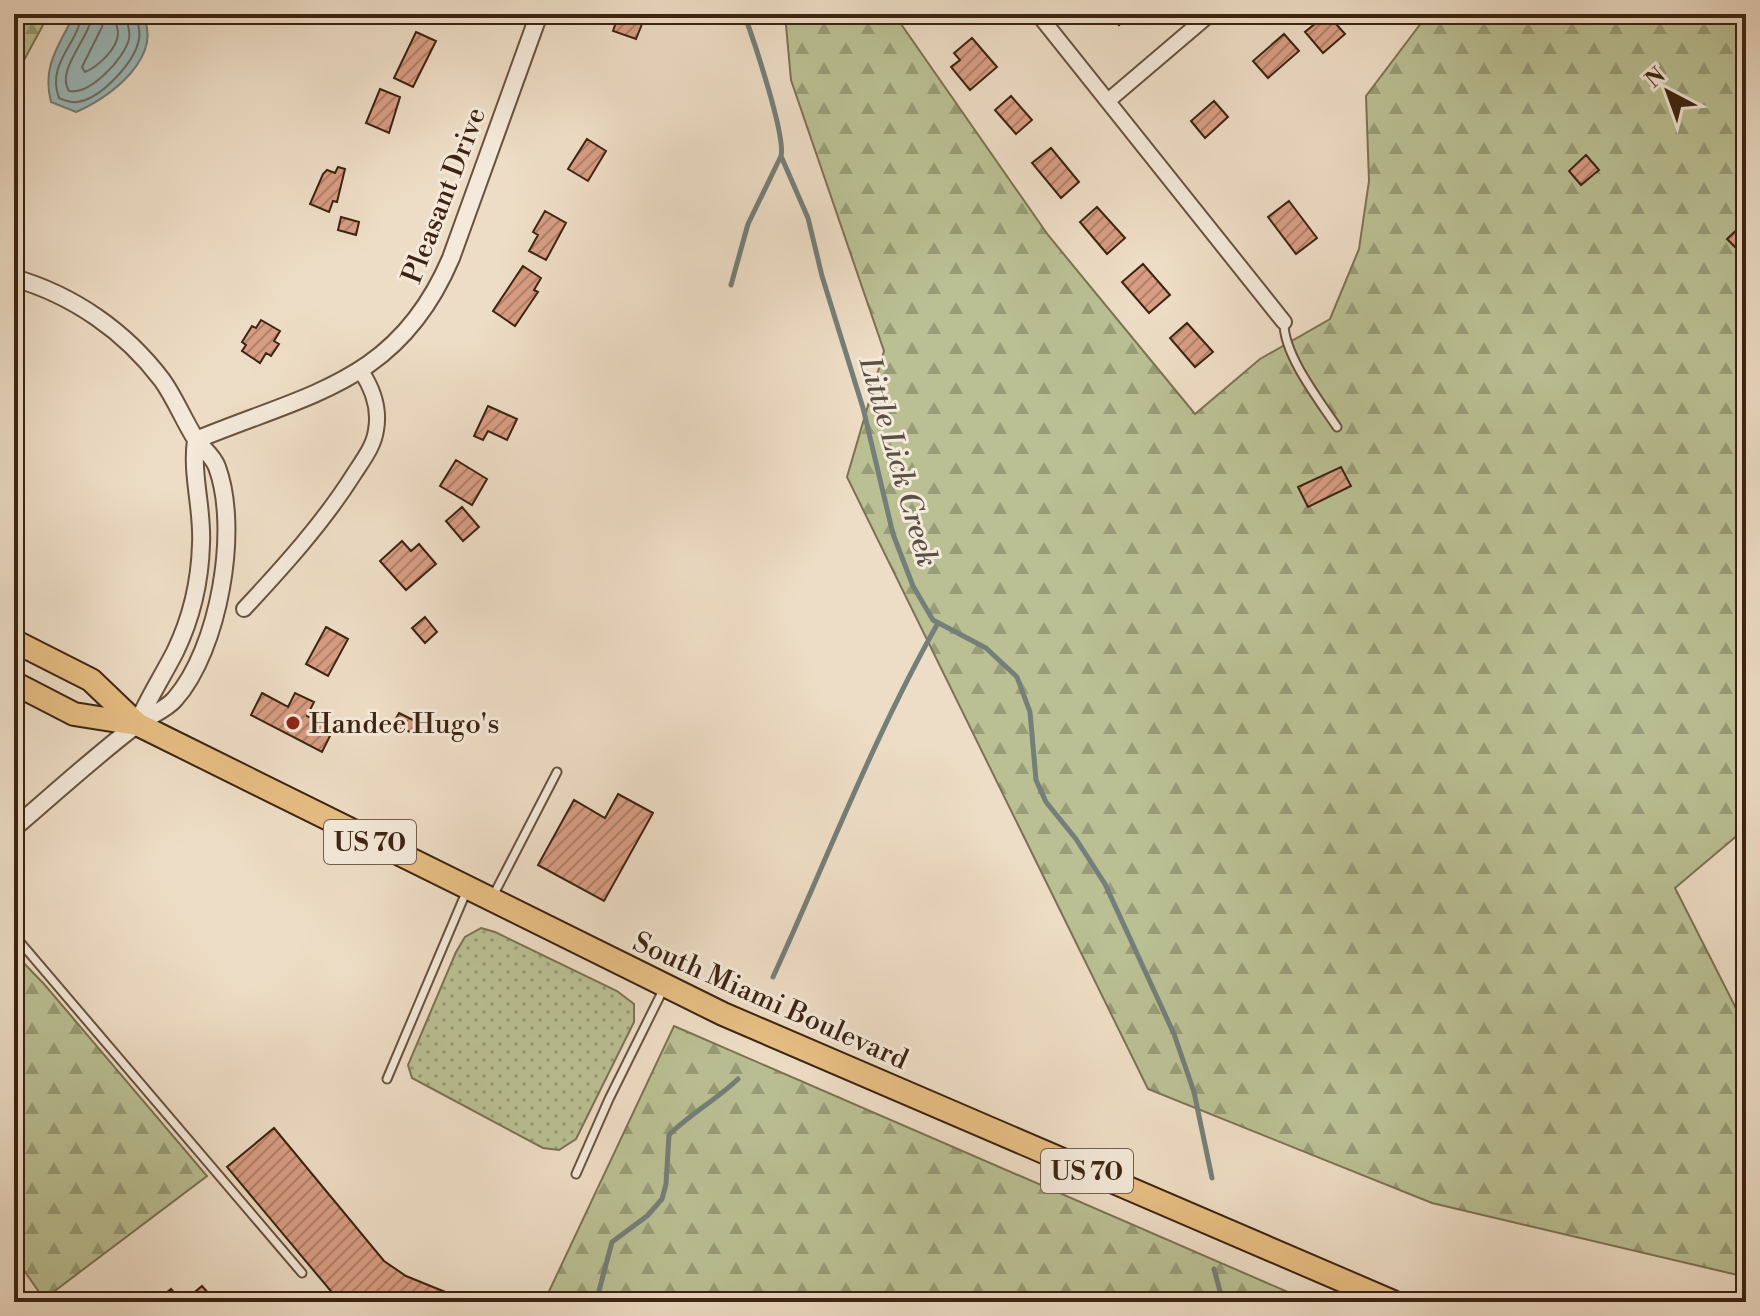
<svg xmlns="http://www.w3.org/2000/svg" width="1760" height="1316" font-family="'Libre Bodoni',serif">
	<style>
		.grass { fill: url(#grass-dots); stroke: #7c7252; stroke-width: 2 }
		.forest { fill: url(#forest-firs); stroke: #7c7252; stroke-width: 2 }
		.water { fill: #9bbabc; stroke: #757e78; stroke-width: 2 }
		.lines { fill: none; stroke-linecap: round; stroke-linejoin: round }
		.shore { stroke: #6c6e66; stroke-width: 2 }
		.stream { stroke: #757e78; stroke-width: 5 }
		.building { fill: url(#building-hatch); stroke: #3d2311; stroke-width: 2 }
		.service-casing { stroke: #69523e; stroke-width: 11 }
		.minor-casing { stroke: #69523e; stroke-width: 18 }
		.tertiary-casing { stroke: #69523e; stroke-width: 20 }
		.trunk-casing { stroke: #3d2311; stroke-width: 26 }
		.service { stroke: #f4e9da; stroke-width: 7 }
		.minor { stroke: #f4e9da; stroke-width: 14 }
		.tertiary { stroke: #f4e9da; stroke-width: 16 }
		.trunk { stroke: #e7be83; stroke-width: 22 }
		.poi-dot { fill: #8f2418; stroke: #f4e9da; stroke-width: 3 }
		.labels { text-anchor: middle; stroke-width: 6; stroke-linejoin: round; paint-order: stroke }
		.shield { fill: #f4e9da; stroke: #745e4d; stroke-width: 2 }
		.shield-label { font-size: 26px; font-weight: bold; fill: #3d2311 }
		.street-label { font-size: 28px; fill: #3d2311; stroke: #f4e9da }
		.poi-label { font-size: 28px; fill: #3d2311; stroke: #f4e9da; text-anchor: start }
		.water-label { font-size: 30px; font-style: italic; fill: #595044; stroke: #f4e9da }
	</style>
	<defs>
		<pattern id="grass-dots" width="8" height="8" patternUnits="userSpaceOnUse" patternTransform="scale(2)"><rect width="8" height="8" fill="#bac094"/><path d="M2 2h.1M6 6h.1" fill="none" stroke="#989c77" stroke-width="1.8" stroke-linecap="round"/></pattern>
		<pattern id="forest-firs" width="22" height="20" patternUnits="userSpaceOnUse" patternTransform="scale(2)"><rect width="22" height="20" fill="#bac094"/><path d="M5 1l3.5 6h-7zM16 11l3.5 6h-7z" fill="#989c77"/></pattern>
		<pattern id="building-hatch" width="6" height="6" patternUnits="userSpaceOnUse" patternTransform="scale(2)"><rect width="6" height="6" fill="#d89d83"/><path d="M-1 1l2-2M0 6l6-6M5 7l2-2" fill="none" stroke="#b0806a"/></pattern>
	</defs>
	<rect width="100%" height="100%" fill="#eeddc6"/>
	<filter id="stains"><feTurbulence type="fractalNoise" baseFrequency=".0025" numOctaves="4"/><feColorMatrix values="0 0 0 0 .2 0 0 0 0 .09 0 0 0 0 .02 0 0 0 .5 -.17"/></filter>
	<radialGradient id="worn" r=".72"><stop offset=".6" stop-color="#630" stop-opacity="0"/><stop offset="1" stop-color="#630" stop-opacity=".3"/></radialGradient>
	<!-- grass -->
	<path class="grass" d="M481,928L495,932L617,991L634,1004V1022L576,1139L559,1150L543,1148L412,1078L408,1065L456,952L465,937Z"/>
	<!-- forest -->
	<path class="forest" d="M14,14H49L17,73L14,85Z
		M785,14H894L1048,235L1195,414L1260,359L1330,319L1359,249L1369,181L1366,96L1428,14H1746V828L1675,888L1746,1028V1277L1432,1203L1148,1089L847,477L884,351L791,80Z
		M14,953L44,984L207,1176L44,1299L14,1256Z
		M674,1026L1311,1302H544Z"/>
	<!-- water -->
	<path class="water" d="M77,14H142C165,56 110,98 76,112L51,102C42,68 57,48 72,19Z"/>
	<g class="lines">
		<!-- shore -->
		<path class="shore" d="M82,14C78,44 46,64 59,98C64,100 71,103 77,102C101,99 135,62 139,39C141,30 137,23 136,14
			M92,14C91,37 55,70 69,91C90,95 124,59 129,39C131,30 126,23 126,14
			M104,14L102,27L82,67L85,72C97,67 118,49 118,33C118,27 114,21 114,14"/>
		<!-- stream -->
		<path class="stream" d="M744,14C753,38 786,136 781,156L808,218L822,276L863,408L893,534L913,586L933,620L986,648L1017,677L1030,712L1036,780L1046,802L1076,839L1105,884L1174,1034L1194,1092L1212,1178
			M731,285L748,224L781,156
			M773,977C827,859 874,736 938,623
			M1214,1269L1223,1302
			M596,1302L612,1242L647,1216L662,1199L666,1184L669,1135C690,1114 716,1100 738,1079"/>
	</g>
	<!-- building -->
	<path class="building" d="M619,14H646L636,39L613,31Z
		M1109,14H1131L1119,25Z
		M1327,14L1345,34L1323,53L1305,32Z
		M416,32L436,41L413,87L394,78Z
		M1284,34L1299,51L1268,78L1253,61Z
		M972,38L997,67L970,90L951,67L960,60L954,53Z
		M380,89L400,97L389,133L366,123Z
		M1011,96L1032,120L1016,134L995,110Z
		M1214,101L1228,117L1205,138L1191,121Z
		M587,139L606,151L588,181L568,169Z
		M1051,148L1079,182L1061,198L1032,163Z
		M1586,155L1599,170L1581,185L1569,171Z
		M338,167L345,169L337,202L333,201L329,212L310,204L323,174L327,170L335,173Z
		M1289,201L1317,238L1296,254L1268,217Z
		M1097,207L1125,238L1107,254L1080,222Z
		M545,211L566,223L546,260L529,251L538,235L533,232Z
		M341,217L359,222L356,235L338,230Z
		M1744,223L1746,225V265L1736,254L1739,251L1727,239Z
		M1143,264L1170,295L1149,313L1122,282Z
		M523,266L541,278L534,290L538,292L515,326L493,311Z
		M261,320L280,331L274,341L279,344L271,356L266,353L260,363L242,351L246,345L242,342L252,326L256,328Z
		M1187,323L1213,352L1195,367L1170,338Z
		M488,406L517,419L507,440L488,431L483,440L474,436Z
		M456,460L487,479L472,505L440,486Z
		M1341,467L1351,486L1308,507L1298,487Z
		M462,507L479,527L463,541L446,521Z
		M402,541L411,551L419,544L436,564L406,590L380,561Z
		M425,617L437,632L425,643L412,628Z
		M326,627L348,639L328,676L306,664Z
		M262,693L288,707L295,693L314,702L307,716L333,730L322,752L251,715Z
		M399,713L419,723L414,734L393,724Z
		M618,794L653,813L604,901L538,865L574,800L605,818Z
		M274,1128L384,1261L406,1276L470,1302H340L227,1167Z
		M202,1286L216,1302H183Z
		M171,1289L182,1302H163L160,1298Z"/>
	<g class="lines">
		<!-- service casing -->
		<g class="service-casing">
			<path id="service" d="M1284,322C1283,354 1319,400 1337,427
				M493,896L557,772
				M14,935L302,1273
				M387,1079L467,890
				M576,1174L609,1099L664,988"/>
		</g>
		<!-- minor casing -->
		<g class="minor-casing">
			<path id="minor" d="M1038,14L1284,322
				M1109,100L1210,14
				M244,609C284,566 323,523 354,474C363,460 374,446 376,430C380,408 373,389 361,371"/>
		</g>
		<!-- tertiary casing -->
		<g class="tertiary-casing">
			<path id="tertiary" d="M14,278C73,295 125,331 162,380C175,398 183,419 195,438C202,449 212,454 217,467C240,529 219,649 175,699C165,711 147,716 135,726C93,758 54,794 14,828
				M196,440C309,393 398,383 451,258L539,14
				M137,724C148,699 162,677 175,652C191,619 200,581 201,544C203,509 191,475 196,440"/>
		</g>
		<!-- trunk casing -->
		<g class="trunk-casing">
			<path id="trunk" d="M14,641L91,680L137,724
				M14,683L74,714L137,724L723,1014L1393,1302"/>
		</g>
		<!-- service -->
		<use href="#service" class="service"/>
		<!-- minor -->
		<use href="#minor" class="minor"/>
		<!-- tertiary -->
		<use href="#tertiary" class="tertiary"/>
		<!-- trunk -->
		<use href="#trunk" class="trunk"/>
	</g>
	<!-- markers -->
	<circle class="poi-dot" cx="293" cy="723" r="8"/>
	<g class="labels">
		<!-- shield labels -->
		<g class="shield">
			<rect x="324" y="820" width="92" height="44" rx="6"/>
			<rect x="1041" y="1149" width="92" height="44" rx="6"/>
		</g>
		<g class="shield-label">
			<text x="370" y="851">US 70</text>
			<text x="1087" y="1180">US 70</text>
		</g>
		<!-- street labels -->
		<g class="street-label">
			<text transform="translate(443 195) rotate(-69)" y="10">Pleasant Drive</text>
			<text transform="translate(771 1000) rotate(24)" y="10">South Miami Boulevard</text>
		</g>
		<!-- poi labels -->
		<g class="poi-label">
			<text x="309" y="733">Handee Hugo's</text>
		</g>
		<!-- water labels -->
		<g class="water-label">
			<text transform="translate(899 462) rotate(74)" y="10">Little Lick Creek</text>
		</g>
	</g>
	<!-- margin -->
	<rect width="1760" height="1316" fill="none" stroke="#eeddc6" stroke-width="48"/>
	<rect x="16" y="16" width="1728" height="1284" fill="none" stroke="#3d2311" stroke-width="4"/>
	<rect x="24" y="24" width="1712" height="1268" fill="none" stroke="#3d2311" stroke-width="2"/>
	<!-- north arrow -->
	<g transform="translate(1668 92) rotate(319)" stroke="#f4e9da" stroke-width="6" paint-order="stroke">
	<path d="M0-6L14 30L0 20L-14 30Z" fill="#3d2311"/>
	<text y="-12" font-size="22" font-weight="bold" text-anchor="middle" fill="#3d2311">N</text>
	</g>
	<rect width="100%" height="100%" filter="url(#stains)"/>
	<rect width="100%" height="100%" fill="url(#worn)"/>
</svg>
